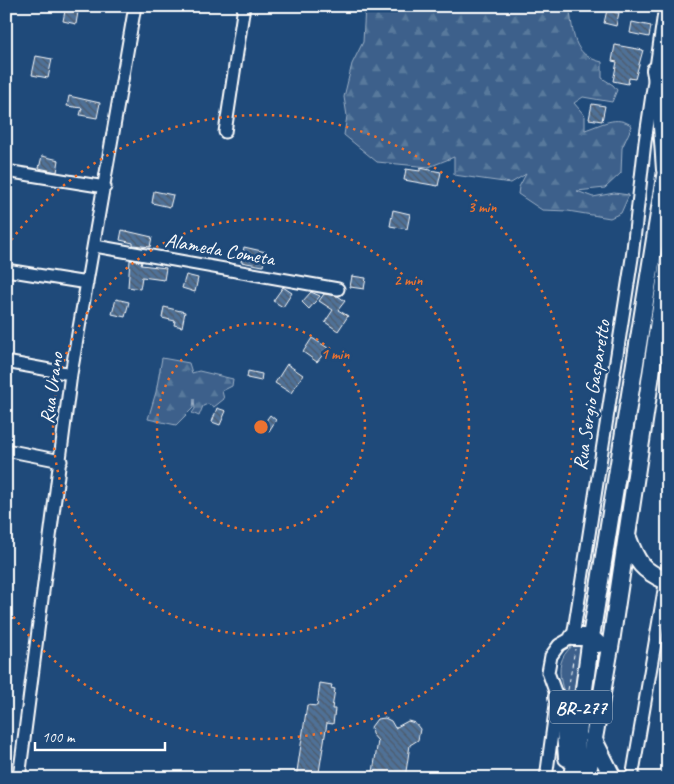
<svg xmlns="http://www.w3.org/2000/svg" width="674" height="784" font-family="Caveat,sans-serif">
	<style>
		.grass { fill: #3c618b; stroke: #9eb0c5 }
		.forest { fill: url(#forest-firs); stroke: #9eb0c5 }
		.building { fill: url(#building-back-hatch); stroke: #fff }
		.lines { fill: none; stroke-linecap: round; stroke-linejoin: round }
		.minor-casing { stroke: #fff; stroke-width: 15 }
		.highway-casing { stroke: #fff; stroke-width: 20 }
		.path { stroke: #fff; stroke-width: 1; stroke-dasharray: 4 4; stroke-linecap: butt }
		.minor { stroke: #1f4a7a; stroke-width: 11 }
		.highway { stroke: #1f4a7a; stroke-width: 16 }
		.ring { fill: none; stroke: #eb7230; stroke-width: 2.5; stroke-dasharray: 2.5 5 }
		.labels { text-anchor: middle; stroke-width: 5; stroke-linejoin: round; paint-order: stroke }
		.shield { fill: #1f4a7a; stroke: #bcc9d7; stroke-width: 1 }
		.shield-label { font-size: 19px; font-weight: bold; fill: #fff }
		.street-label { font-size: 20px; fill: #fff; stroke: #1f4a7a }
		.centre { fill: #eb7230; stroke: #1f4a7a; stroke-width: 2.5 }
		.ring-label { font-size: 15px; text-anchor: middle; font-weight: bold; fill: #eb7230; stroke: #1f4a7a; stroke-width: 5; stroke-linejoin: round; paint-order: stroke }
	</style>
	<defs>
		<pattern id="forest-firs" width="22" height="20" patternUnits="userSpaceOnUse" patternTransform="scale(1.25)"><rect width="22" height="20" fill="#3c618b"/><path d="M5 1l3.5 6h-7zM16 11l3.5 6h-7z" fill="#59799c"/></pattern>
		<pattern id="building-back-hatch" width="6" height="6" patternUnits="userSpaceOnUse" patternTransform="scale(1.25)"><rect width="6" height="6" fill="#507197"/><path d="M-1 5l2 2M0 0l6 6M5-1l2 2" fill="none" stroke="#4e5b6a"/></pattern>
	</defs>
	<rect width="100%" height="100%" fill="#1f4a7a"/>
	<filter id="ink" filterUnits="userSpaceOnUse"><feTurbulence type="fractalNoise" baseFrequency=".02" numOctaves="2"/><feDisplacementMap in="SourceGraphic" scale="10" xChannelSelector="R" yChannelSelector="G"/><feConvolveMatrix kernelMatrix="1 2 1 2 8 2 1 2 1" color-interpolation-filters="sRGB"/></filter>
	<g filter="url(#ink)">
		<!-- grass -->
		<path class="grass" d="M577,643H585L573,717C564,691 547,661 577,643Z"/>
		<!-- forest -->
		<path class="forest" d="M365,6H569C574,33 571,55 602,62V78L613,85L617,90L612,102L583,97L574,103L585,116V130C601,125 617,114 632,126L622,148L621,173L605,188L577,191L593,197L614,193L629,195L621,213L610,218L568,211L542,210L518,194L519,187L526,174L511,183L454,175V157L429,167L377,162L344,135L347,116L344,97L352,64L363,42Z
			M162,358L189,363L192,373L199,371L233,379L232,386L222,391L224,399L214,407L208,404L203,406L199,416L192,413L195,409L194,399L193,408L176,425L148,419L156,392Z"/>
		<!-- building -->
		<path class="building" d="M66,6H79L76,24L63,21Z
			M607,10L619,13L616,26L604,23Z
			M632,22L651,26L649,37L630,33Z
			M615,45L643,50L635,79L629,78L628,84L613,81L617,62L612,61Z
			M36,56L52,59L48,78L32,75Z
			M69,96L100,103L97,118L80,115L82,108L67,106Z
			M592,104L605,106L602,121L589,119Z
			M42,156L59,160L57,172L39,168Z
			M420,168L441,172L438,186L404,180L406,169L420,171Z
			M154,191L173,195L170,207L152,203Z
			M393,210L410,214L407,229L390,226Z
			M122,230L152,237L150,247L133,245V243L120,240Z
			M244,247L266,252L263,266L241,262Z
			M130,260L142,262L141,265L166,268L164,280L142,277L140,289L128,287Z
			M186,275L198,278L195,292L182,288Z
			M352,276L366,278L364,289L350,287Z
			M283,287L292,293L283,307L273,301Z
			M311,292L320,296L309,309L302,302Z
			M324,294L338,296L345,301L338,310L348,316L338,331L325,322L333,310L319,301Z
			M116,299L129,302L125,317L112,314Z
			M164,307L185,312L182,327L174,325L175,321L162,318Z
			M312,338L328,348L317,362L303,352Z
			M287,364L303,375L291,393L275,383Z
			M248,371L262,374L261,381L247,378Z
			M217,408L226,411L220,425L212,422Z
			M270,415L276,420L269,431L262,426Z
			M320,683L332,685L331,688L335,689L332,709H335L333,724L327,723L319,772L333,774L332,778H296L307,705L317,706Z
			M385,718L391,721L395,728L408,721L415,723L420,729L418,740L410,745L405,778H372L378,741L372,734L371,727L377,719Z"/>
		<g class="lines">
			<!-- minor casing -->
			<g class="minor-casing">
				<path id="minor" d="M225,132L244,6
					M6,171L105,187
					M95,246L338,289
					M6,270L87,283
					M6,362L71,374
					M6,450L61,461
					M19,778L71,374L135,6
					M546,778L557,697L548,672L551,656L559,645L573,637L632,258L645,142L665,6
					M632,778L668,567"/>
			</g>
			<!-- highway casing -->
			<g class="highway-casing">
				<path id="highway" d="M655,70L660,97L665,170
					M628,538C637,563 642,570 666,581
					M573,637H591L598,644
					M557,697L564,719L567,758
					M593,738L613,778
					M572,778L591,637L668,158
					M587,778L611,642L668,261"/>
			</g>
			<!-- path -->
			<path class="path" d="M568,690L575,649"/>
			<!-- minor -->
			<use href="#minor" class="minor"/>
			<!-- highway -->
			<use href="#highway" class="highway"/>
		</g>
	</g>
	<!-- distance rings -->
	<g class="ring">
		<circle cx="261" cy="427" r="104"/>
		<circle cx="261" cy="427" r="208"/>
		<path d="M7 246A312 312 0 1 1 7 608"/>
	</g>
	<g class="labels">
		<!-- shield labels -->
		<rect class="shield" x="550" y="690.5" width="62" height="33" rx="4"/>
		<g class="shield-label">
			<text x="581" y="714">BR-277</text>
		</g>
		<!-- street labels -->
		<g class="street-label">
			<text transform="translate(220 249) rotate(10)" y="7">Alameda Cometa</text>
			<text transform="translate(51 388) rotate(-82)" y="7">Rua Urano</text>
			<text transform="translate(591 395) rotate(-81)" y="7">Rua Sergio Gasparetto</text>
		</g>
	</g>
	<circle cx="261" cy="427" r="8" class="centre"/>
	<g class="ring-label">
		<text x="482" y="212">3 min</text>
		<text x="408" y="285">2 min</text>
		<text x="335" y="359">1 min</text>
	</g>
	<!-- margin -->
	<rect width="674" height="784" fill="none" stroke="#1f4a7a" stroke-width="25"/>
	<rect x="12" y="12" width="649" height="759" fill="none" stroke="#fff" stroke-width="2" filter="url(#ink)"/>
	<!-- scale -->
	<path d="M35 742v8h130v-8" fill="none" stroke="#ffffff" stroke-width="2.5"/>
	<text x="42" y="742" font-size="15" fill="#ffffff" stroke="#1f4a7a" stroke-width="4" paint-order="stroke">100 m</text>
</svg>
